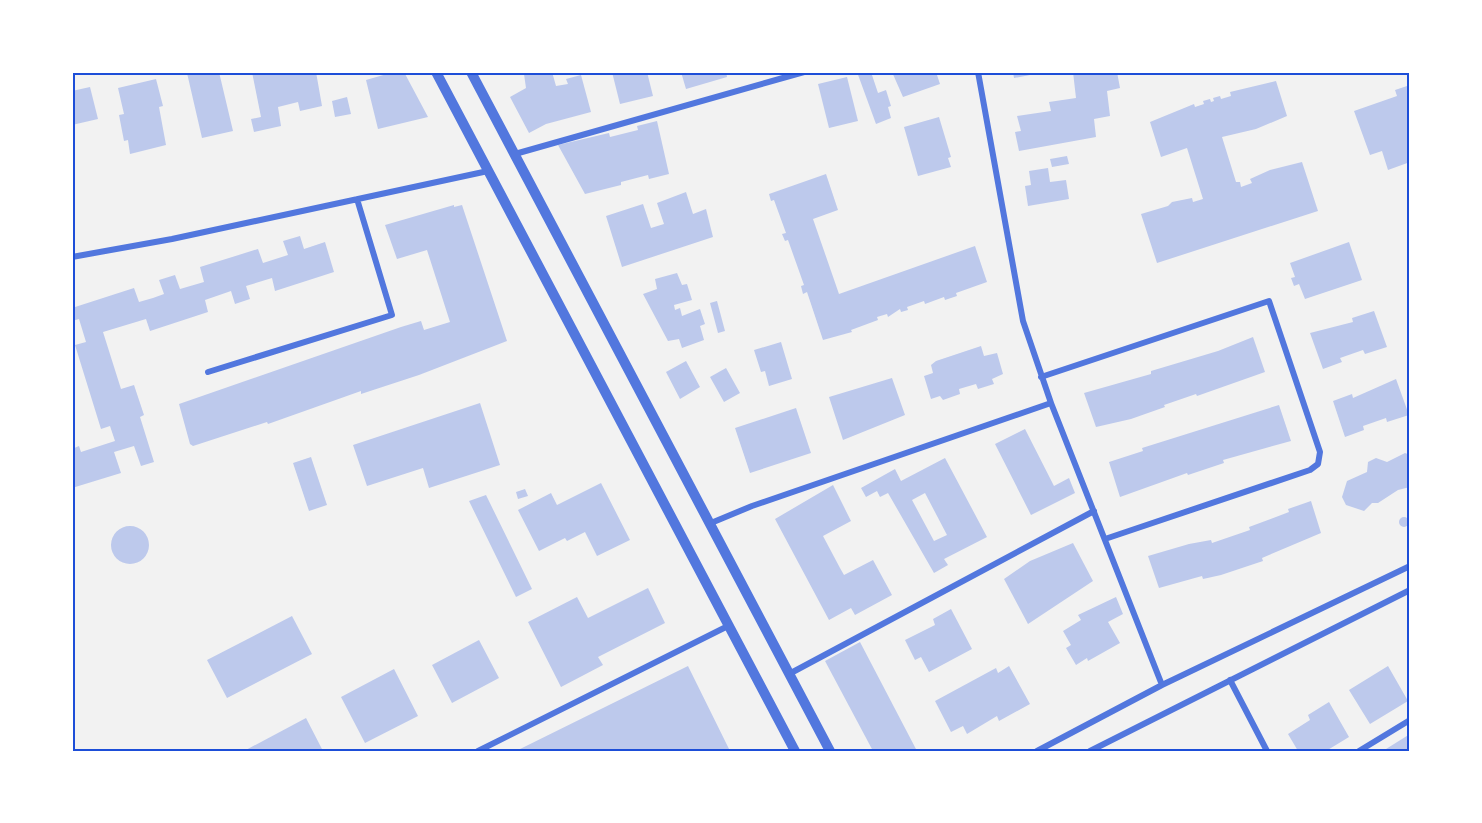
<svg xmlns="http://www.w3.org/2000/svg" width="1482" height="823" font-family="'Exo 2',sans-serif">
	<style>
		.building { fill: #bdc9ec; fill-rule: evenodd }
		.lines { fill: none; stroke-linecap: round; stroke-linejoin: round }
		.minor { stroke: #5277de; stroke-width: 6 }
		.tertiary { stroke: #5277de; stroke-width: 10 }
		.neatline { fill: none; stroke: #1d4ed8; stroke-width: 2 }
	</style>
	<rect width="100%" height="100%" fill="#f2f2f2"/>
	<!-- building -->
	<path class="building" d="M219,72L233,131L202,138L187,73Z
		M252,72H316L322,106L300,111L298,102L278,107L281,126L254,132L251,119L261,117Z
		M394,72H404L428,117L378,129L366,80Z
		M518,72H552L556,86L568,84L566,79L581,75L591,112L546,124L529,133L510,97L526,88L524,74L519,75Z
		M612,72H647L653,96L620,104Z
		M681,72H726L727,77L686,89Z
		M857,72H871L878,93L886,90L891,106L888,107L891,118L876,124Z
		M892,72H936L940,84L903,97Z
		M1013,72H1029L1030,75L1014,78Z
		M1073,72H1117L1120,88L1107,91L1110,116L1094,119L1096,137L1019,151L1015,132L1021,131L1017,116L1051,111L1049,102L1076,98Z
		M847,77L858,121L829,128L818,84Z
		M156,79L163,106L159,107L166,145L130,154L128,140L124,141L119,115L124,114L118,88Z
		M1276,81L1287,116L1256,129L1222,137L1236,182H1240L1241,187L1252,183L1250,179L1270,170L1302,162L1318,211L1157,263L1141,214L1168,206L1172,202L1192,198L1193,202L1203,199L1187,148L1161,157L1150,122L1194,104L1195,107L1204,104L1203,101L1210,99L1211,102L1214,101L1213,98L1220,96L1221,99L1231,96L1230,92Z
		M1410,85V162L1388,170L1382,151L1370,155L1354,111L1397,96L1395,90Z
		M90,87L98,119L72,125V91Z
		M347,97L351,114L335,117L332,101Z
		M939,117L951,157L948,158L951,167L918,176L904,127Z
		M657,121L669,174L649,179L648,175L621,182V185L585,194L558,145L609,133L610,137L638,130L637,126Z
		M1067,156L1069,164L1052,167L1050,159Z
		M1048,168L1050,182L1066,180L1069,199L1028,206L1025,186L1031,185L1029,171Z
		M826,174L838,210L813,219L839,294L975,246L987,282L956,293L957,296L945,300L944,297L925,304L924,301L907,307L908,310L901,312L900,309L888,317L887,314L877,317L878,320L851,330L852,332L823,340L807,292L803,294L801,286L804,285L788,240L785,241L782,234L786,233L774,200L771,201L769,194Z
		M686,192L693,214L706,209L713,237L622,267L606,216L643,204L651,228L664,224L657,203Z
		M454,205V207L462,205L507,341L419,375L361,394V391L268,424L267,422L193,446L190,444L179,404L401,327L421,321L424,330L450,322L427,250L397,259L385,225Z
		M300,236L304,249L325,242L334,272L275,291L272,278L246,286L250,299L235,304L231,291L205,300L208,312L150,331L146,319L103,332L121,389L134,385L144,415L140,417L154,462L141,466L134,446L114,452L121,473L72,488V449L79,446L81,452L115,441L110,426L101,429L75,345L86,342L79,319L72,321V308L134,288L139,302L153,298L164,294L159,280L175,275L180,289L204,282L200,267L258,249L263,263L288,255L283,241Z
		M1349,242L1362,280L1305,299L1299,284L1294,286L1291,278L1295,277L1290,263Z
		M677,273L682,285L687,284L692,300L674,305L675,310L680,308L682,316L700,309L705,324L700,326L704,340L682,348L679,339L668,341L643,294L657,289L655,279Z
		M717,301L725,331L718,333L710,303Z
		M1374,311L1387,347L1365,354L1363,350L1340,358L1342,362L1323,369L1310,333L1353,322L1352,318Z
		M1253,337L1265,372L1197,396L1196,394L1164,405L1165,407L1131,419L1096,427L1084,393L1151,374V371L1218,351Z
		M781,342L792,379L769,386L765,371L761,372L754,350Z
		M981,346L984,356L997,353L1003,374L992,379L994,384L978,389L976,384L959,389L960,394L943,400L940,396L931,399L924,376L933,373L931,365L936,361Z
		M686,361L700,387L680,399L666,372Z
		M726,368L740,393L724,402L710,377Z
		M892,378L905,415L843,440L829,397Z
		M1396,379L1409,415L1387,422L1386,418L1363,426L1364,430L1345,437L1333,401L1352,394L1353,398Z
		M480,403L500,465L429,488L423,468L367,486L353,445Z
		M1279,405L1291,441L1223,460L1224,463L1188,475L1187,473L1120,497L1109,462L1143,451L1142,448Z
		M796,408L811,453L750,473L735,428Z
		M1025,429L1054,486L1069,478L1075,493L1031,515L995,444Z
		M1405,453L1410,455V487L1398,490L1378,503H1372L1364,511L1346,505L1342,497L1347,481L1367,472L1368,462L1376,458L1387,462Z
		M311,457L327,505L309,511L293,463Z
		M945,458L987,537L944,559L948,565L934,573L888,493L880,497L877,491L866,497L861,488L895,469L901,481ZM925,493L947,535L934,541L912,500Z
		M601,483L630,540L597,556L585,532L567,541L565,538L539,551L518,510L551,493L557,505Z
		M833,485L851,521L823,536L840,568L844,575L873,560L892,595L855,615L851,608L829,620L775,519Z
		M525,489L528,496L518,499L516,492Z
		M486,495L532,589L516,597L469,501Z
		M1311,501L1321,533L1262,558L1263,561L1221,575L1203,579L1202,576L1159,588L1148,556L1189,544L1211,540L1212,543L1250,530L1249,527L1289,512L1288,509Z
		M1399 522a5 5 0 1 1 10 0a5 5 0 1 1-10 0Z
		M111 545a19 19 0 1 1 38 0a19 19 0 1 1-38 0Z
		M1073,543L1093,581L1028,624L1004,579L1030,561Z
		M648,588L665,623L598,657L603,665L561,687L528,622L577,597L588,618Z
		M1116,597L1123,614L1108,622L1120,643L1088,661L1087,658L1076,665L1066,648L1071,645L1063,631L1081,620L1078,615Z
		M951,609L972,649L929,672L921,657L915,660L905,640L935,625L933,619Z
		M292,616L312,654L227,698L207,660Z
		M479,640L499,678L452,703L432,665Z
		M860,642L917,751H873L825,661Z
		M688,666L730,751H516Z
		M1009,666L1030,704L999,721L997,716L967,734L963,726L951,732L935,701L996,668L998,673Z
		M1388,666L1408,701L1370,724L1349,690Z
		M394,669L418,716L365,743L341,697Z
		M1329,702L1349,737L1326,751H1298L1288,734L1310,720L1308,715Z
		M306,718L323,751H244Z
		M1410,734V751H1387L1386,749Z"/>
	<g class="lines">
		<!-- minor -->
		<path class="minor" d="M978,72L1023,321L1051,403L1162,685
			M515,154L804,72
			M72,257L172,239L488,171
			M208,372L392,315L357,199
			M1041,377L1269,301L1320,452L1318,464L1310,470L1105,539
			M711,523L752,506L1051,403
			M789,674L1094,511
			M1230,680L1267,751
			M478,751L730,625
			M1037,751L1162,685L1410,566
			M1090,751L1410,590
			M1359,751L1410,720"/>
		<!-- tertiary -->
		<path class="tertiary" d="M436,72L795,751
			M471,72L830,751"/>
	</g>
	<!-- border -->
	<rect width="1482" height="823" fill="none" stroke="#ffffff" stroke-width="147"/>
	<rect x="74" y="74" width="1334" height="676" class="neatline"/>
</svg>
